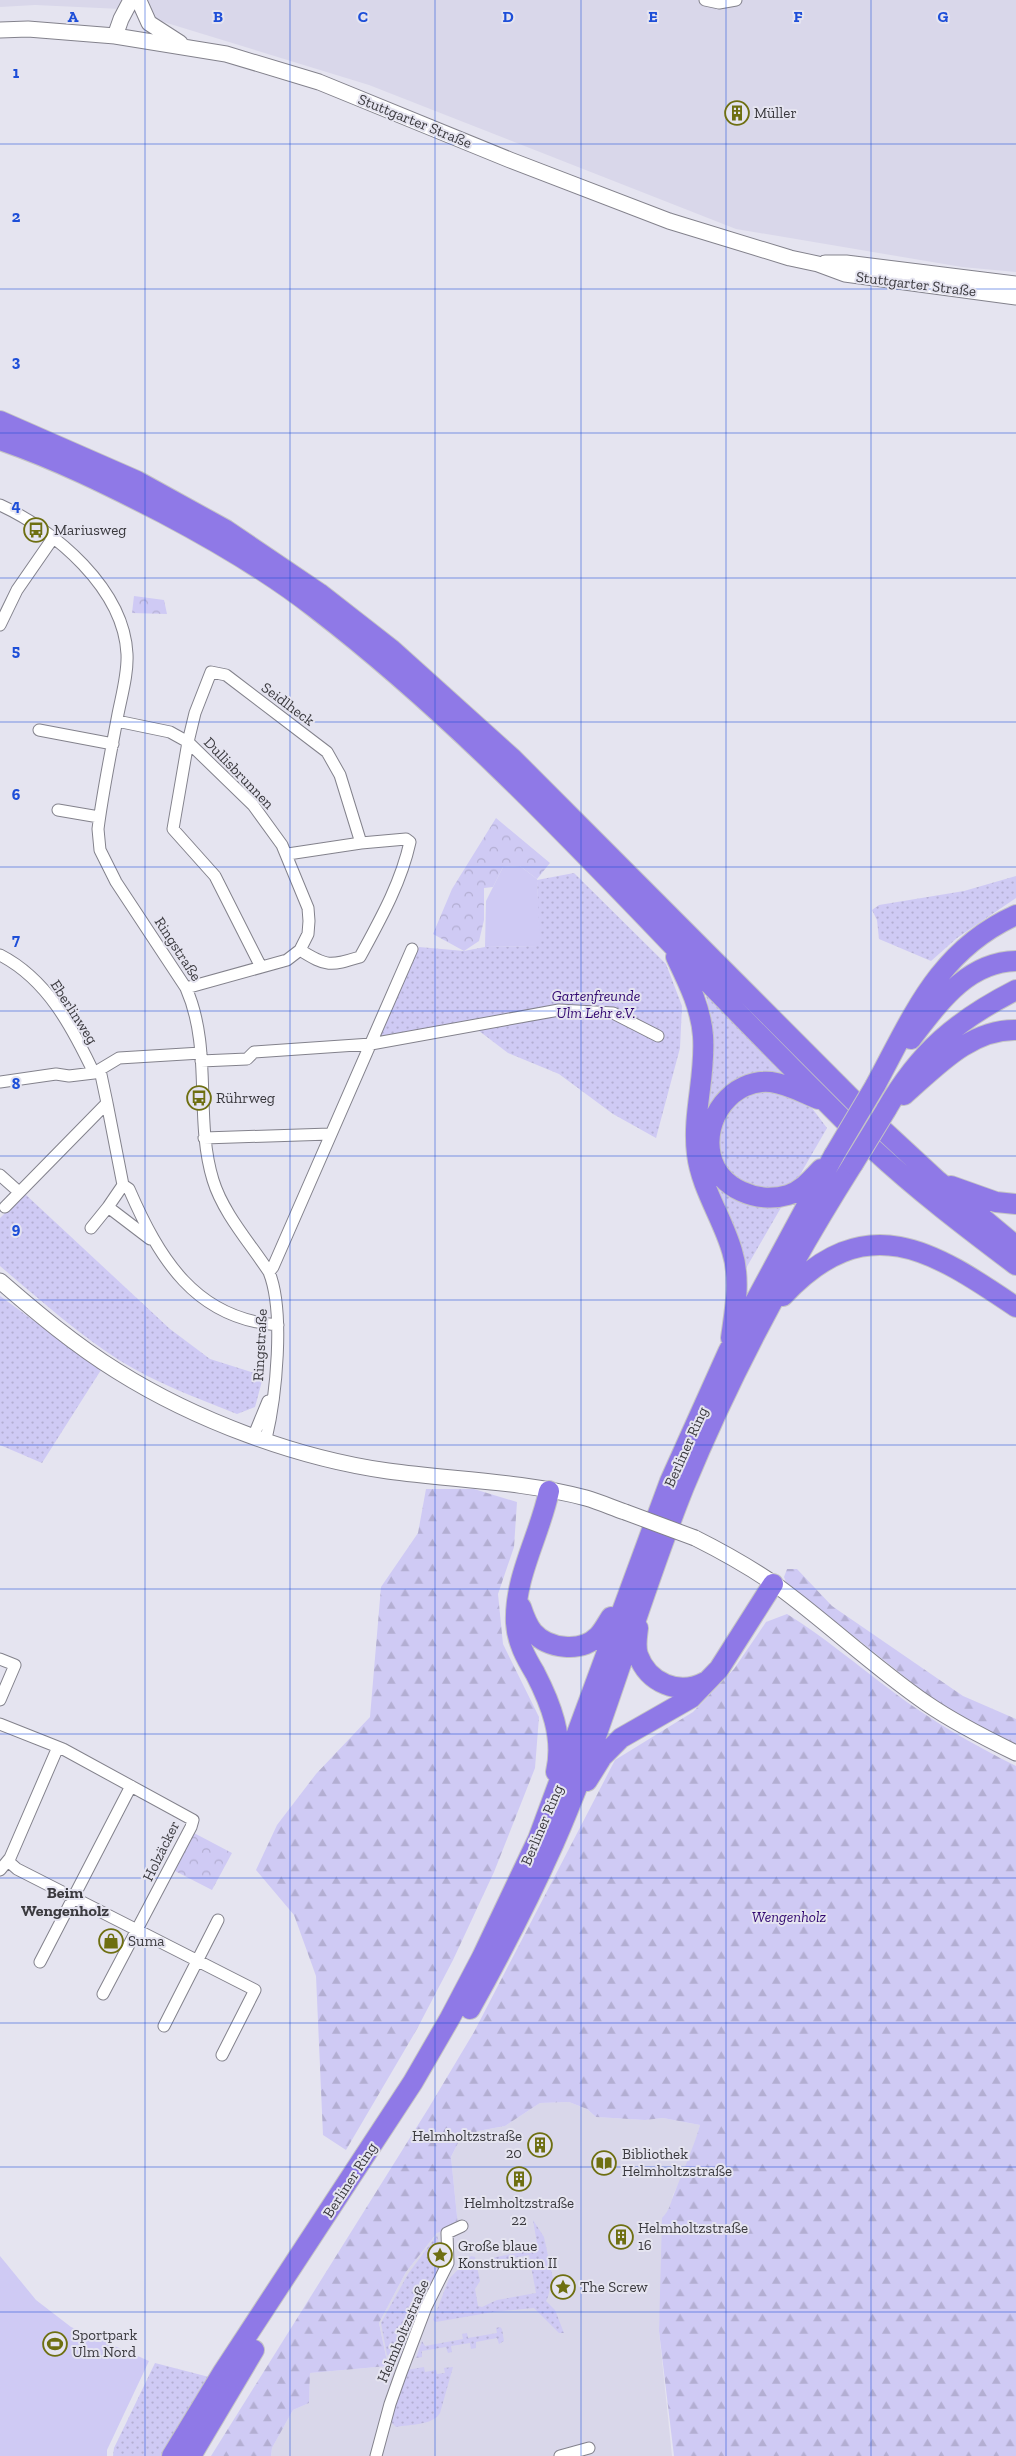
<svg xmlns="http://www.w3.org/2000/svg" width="1016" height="2456" font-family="'Zilla Slab',serif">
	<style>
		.built { fill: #d9d7ea }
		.grass { fill: url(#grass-dots) }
		.forest { fill: url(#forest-firs) }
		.park { fill: url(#park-crowns) }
		.pitch { fill: #cfcaf4 }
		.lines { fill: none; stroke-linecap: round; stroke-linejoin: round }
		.street-casing { stroke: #83828c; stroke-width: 13 }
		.secondary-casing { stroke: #83828c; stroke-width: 17 }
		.highway-casing { stroke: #c4c4c5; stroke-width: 22 }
		.street { stroke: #fff; stroke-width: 11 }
		.secondary { stroke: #fff; stroke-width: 15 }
		.highway { stroke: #8f79e7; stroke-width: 20 }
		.secondary-bridge-casing { stroke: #83828c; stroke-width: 17; stroke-linecap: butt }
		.highway-bridge-casing { stroke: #c4c4c5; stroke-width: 22; stroke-linecap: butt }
		.secondary-bridge { stroke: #fff; stroke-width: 15 }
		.highway-bridge { stroke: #8f79e7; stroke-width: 20 }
		.grid { fill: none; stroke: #1d4ed8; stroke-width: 1; stroke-opacity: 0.55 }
		.labels { text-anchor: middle; stroke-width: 4; stroke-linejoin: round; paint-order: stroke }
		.poi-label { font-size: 15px; fill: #3b3a3f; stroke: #e5e4f0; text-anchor: start }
		.street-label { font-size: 15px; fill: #3b3a3f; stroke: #e5e4f0 }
		.park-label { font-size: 15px; font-style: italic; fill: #30066f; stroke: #e5e4f0 }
		.neighbourhood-label { font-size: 16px; font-weight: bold; fill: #3b3a3f; stroke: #e5e4f0 }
		.grid-label { font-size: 16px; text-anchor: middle; font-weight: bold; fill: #1d4ed8; stroke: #e5e4f0; stroke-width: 4; stroke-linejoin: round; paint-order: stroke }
	</style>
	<defs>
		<pattern id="grass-dots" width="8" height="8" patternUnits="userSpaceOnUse" patternTransform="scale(1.25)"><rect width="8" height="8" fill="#cfcaf4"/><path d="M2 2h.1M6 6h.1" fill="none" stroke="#b3aed2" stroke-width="1.8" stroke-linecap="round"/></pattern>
		<pattern id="forest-firs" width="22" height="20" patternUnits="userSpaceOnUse" patternTransform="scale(1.25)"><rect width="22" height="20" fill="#cfcaf4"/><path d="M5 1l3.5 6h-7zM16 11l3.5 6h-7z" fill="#b3aed2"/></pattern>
		<pattern id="park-crowns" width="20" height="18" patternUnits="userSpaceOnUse" patternTransform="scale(1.25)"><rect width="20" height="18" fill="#cfcaf4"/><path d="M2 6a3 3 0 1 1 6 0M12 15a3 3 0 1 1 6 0" fill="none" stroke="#b3aed2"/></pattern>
	</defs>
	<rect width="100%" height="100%" fill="#e5e4f0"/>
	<!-- built -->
	<path class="built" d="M0,0H1016V272L962,267L736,229L369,85L121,9L35,5L0,7Z
		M569,2102L587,2109L596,2117L645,2120L663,2118L700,2125L689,2163L673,2195L670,2210L661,2297L659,2331L672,2456H271L272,2448L293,2410L309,2403L310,2373L388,2366L379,2323L406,2272L437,2233L458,2226L451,2157L459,2141L478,2131L505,2126L540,2103Z"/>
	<!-- grass -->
	<path class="grass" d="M574,873L666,964L682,1006L680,1048L656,1138L613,1114L559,1074L508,1053L466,1021L377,1038L419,947L464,951L485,947L539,946L537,880Z
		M1016,876V898L957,938L931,961L879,939L877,920L872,910L879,905L964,891Z
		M705,992L787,1075L827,1128L745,1270L705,1165L711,1017Z
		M25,1194L170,1329L210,1359L261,1375L262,1381L255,1407L237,1414C197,1398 156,1383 119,1360C77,1333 39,1299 0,1266V1218Z
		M0,1296L101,1370L42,1463L0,1445Z
		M533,2220L544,2237L553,2279C548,2286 551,2293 546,2301L555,2310L564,2333H559L534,2308L493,2312L436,2322L433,2320L449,2279L471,2256L475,2257L480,2281L475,2289L478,2306L482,2307L497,2300L536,2293L529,2255L491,2262V2258L538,2249Z
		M437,2235L442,2257L440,2266L409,2332L399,2359L387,2355L381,2323L408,2274Z
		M500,2327L502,2329L504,2341L499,2344L497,2338L476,2342V2348L471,2349L470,2343L451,2346L452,2352L448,2353L446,2347L422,2351V2357L416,2358L422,2341L425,2346L463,2339L462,2334L467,2333L468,2338L497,2333L496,2328Z
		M155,2363L209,2377L181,2427L161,2456H113L114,2448Z
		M424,2367L425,2372L436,2370L437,2374L445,2373L444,2368L453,2367L440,2413C432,2426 410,2424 396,2427L390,2421L407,2370Z"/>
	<!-- forest -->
	<path class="forest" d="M426,1489H474L517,1502L514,1547L498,1594L503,1644L539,1717L535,1768L494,1872L453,1960L417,2029L346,2150L323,2135L316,1976L294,1915L256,1870L277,1825L316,1774L370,1717L381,1587L418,1533Z
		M787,1569H797L832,1606L963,1696L1016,1719V1744L975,1725L930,1697L786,1582L784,1577Z
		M787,1614C824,1637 857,1665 892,1691C930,1720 972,1744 1016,1766V2456H674L659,2331L662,2218C670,2210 670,2204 674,2194C683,2171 693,2149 700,2125L663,2118L645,2120L596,2117L587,2109L569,2102L540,2103L505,2126L478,2131L459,2141L451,2157L458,2226L437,2233L406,2272L379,2323L388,2366L310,2373L309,2403L293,2410L272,2448L271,2456H211L428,2109L474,2032L615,1760L693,1712L734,1669L766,1622Z"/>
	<!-- park -->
	<path class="park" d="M134,596L164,600L167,614L132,613Z
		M496,818L550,863L537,879L520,866L503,867L493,887L484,888V920L479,941L464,951L433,934L452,889Z
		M194,1833L232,1853L212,1890L175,1871Z"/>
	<!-- pitch -->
	<path class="pitch" d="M520,866L537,879L540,946L485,947L486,901L503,867Z
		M0,2256L36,2300L71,2327L149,2361L107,2450V2456H0Z"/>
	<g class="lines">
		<!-- street casing -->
		<g class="street-casing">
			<path id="street" d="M705,0L719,3L736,0
				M0,505C55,530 124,589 127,654C128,673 122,694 118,714C111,752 103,790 98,829L100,850L116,882L186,988C213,1049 194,1118 213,1180C223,1213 250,1243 269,1272C285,1312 276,1397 266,1439
				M0,625L17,590L53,538
				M117,721L170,732L188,742L253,805L282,845L308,908L309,921L308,934L300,950L287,960L186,988
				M39,730L113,744
				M58,810L99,817
				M288,854L361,843
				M0,955C47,979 72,1027 94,1073
				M261,967L215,876L173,829L188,742L195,713L211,672L226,675L327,752L340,775L361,843L406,839L410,842C401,883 380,920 360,957C330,966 327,967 300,950
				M201,1061L247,1059L254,1052L371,1044L559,1010L613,1013L658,1036
				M0,1082L56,1074L69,1076L94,1073L119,1058L201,1053
				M107,1103L123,1185L129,1189C159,1258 195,1319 278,1325
				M204,1138L330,1134
				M0,1175L19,1192
				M123,1185L108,1207L150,1239
				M5,1207L107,1103L100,1070
				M91,1228L108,1207
				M269,1272L273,1267L412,949
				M254,1435L268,1401
				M0,1659L15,1665L0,1700
				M0,1724L63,1749L193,1820L191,1827L103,1994
				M8,1861L17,1869L255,1990L222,2055
				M0,1870L10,1858L58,1747
				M40,1962L131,1786
				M164,2026L218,1920
				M376,2456L390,2404L401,2373L426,2307L448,2263L447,2233L462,2226
				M560,2456L589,2448"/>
		</g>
		<!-- secondary casing -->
		<g class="secondary-casing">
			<path id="secondary" d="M140,3L149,23L180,43
				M0,30L28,29L115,36L226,54L319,82L510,160L669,221L790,258L818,264L845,274L1016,297
				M115,36L121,19L131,0
				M825,263H846L1016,284
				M0,1281C37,1313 75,1345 117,1371C195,1420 296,1458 388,1471C454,1480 522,1481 586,1498C600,1502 613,1508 625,1512
				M695,1538C725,1553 753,1569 780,1588C830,1625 875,1668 926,1703C955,1723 985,1738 1016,1753"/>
		</g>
		<!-- highway casing -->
		<g class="highway-casing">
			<path id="highway" d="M0,421L137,481L226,530L319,593L392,650L513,759L884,1131L938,1181L1016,1246
				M0,440C56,459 110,486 163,513C216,541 268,571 315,608C491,743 636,912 792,1068C819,1095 845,1122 872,1148C917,1190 967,1228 1016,1265
				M676,957C688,982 701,1008 703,1036C706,1076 692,1114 697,1154C701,1188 723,1219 732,1251C741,1280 735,1309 731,1338
				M911,1039C939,1003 967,962 1016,961
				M875,1086C913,1016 938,950 1016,915
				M904,1095C936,1067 970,1029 1016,1030
				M818,1099C803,1093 788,1084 771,1082C732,1078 702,1119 711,1156C719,1189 758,1204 788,1195C802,1191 811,1179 821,1169
				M886,1110C919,1052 957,1020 1016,990
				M951,1186L996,1202L1016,1204
				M783,1296C866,1207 932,1250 1016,1307
				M549,1491C540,1535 514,1577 516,1623C517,1642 526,1658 535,1673C551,1704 564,1737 556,1772
				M521,1607C524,1616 527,1625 533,1632C548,1649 581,1653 598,1636C603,1631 607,1623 611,1617
				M638,1628C637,1637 635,1646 638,1655C648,1683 679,1696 705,1682
				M587,1781L602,1757L621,1738L691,1698L719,1669L773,1584
				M470,2009C500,1955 529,1899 554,1843C605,1727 637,1604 684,1487C730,1375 788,1267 853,1164
				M172,2456L223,2372L413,2082L450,2018L482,1957L538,1839L670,1481L728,1352L834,1155
				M191,2456L254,2350"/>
		</g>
		<!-- street -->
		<use href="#street" class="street"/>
		<!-- secondary -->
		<use href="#secondary" class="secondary"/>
		<!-- highway -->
		<use href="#highway" class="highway"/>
		<!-- secondary-bridge casing -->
		<g class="secondary-bridge-casing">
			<path id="secondary-bridge" d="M625,1512L695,1538"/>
		</g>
		<!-- highway-bridge casing -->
		<g class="highway-bridge-casing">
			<path id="highway-bridge" d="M834,1155L875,1086
				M853,1164L886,1110"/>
		</g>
		<!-- secondary-bridge -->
		<use href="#secondary-bridge" class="secondary-bridge"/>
		<!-- highway-bridge -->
		<use href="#highway-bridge" class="highway-bridge"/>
	</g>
	<!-- grid -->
	<path class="grid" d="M145,0V2456M290,0V2456M435,0V2456M581,0V2456M726,0V2456M871,0V2456M0,144H1016M0,289H1016M0,433H1016M0,578H1016M0,722H1016M0,867H1016M0,1011H1016M0,1156H1016M0,1300H1016M0,1445H1016M0,1589H1016M0,1734H1016M0,1878H1016M0,2023H1016M0,2167H1016M0,2312H1016"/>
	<!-- icons -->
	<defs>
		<g id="building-ring" transform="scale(1.25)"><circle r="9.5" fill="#e5e4f0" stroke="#6e6f11" stroke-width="1.5"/><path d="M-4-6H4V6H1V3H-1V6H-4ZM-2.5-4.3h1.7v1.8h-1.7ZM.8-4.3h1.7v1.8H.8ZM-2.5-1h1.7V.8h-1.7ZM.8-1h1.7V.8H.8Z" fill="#6e6f11"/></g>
		<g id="bus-ring" transform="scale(1.25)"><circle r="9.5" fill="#e5e4f0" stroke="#6e6f11" stroke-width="1.5"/><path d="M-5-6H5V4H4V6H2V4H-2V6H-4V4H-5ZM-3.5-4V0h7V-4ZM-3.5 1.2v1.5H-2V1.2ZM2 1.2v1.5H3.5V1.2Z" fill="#6e6f11"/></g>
		<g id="shop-ring" transform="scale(1.25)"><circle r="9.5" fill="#e5e4f0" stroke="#6e6f11" stroke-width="1.5"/><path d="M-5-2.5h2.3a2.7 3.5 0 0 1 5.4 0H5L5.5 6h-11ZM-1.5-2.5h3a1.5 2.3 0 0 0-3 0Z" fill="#6e6f11"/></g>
		<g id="library-ring" transform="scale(1.25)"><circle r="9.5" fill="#e5e4f0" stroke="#6e6f11" stroke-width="1.5"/><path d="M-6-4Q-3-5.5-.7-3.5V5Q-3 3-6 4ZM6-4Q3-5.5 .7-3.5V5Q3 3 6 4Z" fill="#6e6f11"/></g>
		<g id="sight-ring" transform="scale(1.25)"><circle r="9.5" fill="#e5e4f0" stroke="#6e6f11" stroke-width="1.5"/><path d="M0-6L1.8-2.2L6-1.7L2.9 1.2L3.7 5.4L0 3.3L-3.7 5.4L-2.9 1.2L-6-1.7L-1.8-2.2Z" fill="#6e6f11"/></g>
		<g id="stadium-ring" transform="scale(1.25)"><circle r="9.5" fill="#e5e4f0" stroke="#6e6f11" stroke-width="1.5"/><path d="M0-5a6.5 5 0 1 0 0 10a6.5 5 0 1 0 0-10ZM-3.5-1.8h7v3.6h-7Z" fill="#6e6f11"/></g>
	</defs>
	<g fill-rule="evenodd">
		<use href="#building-ring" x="737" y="113"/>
		<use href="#bus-ring" x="36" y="530"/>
		<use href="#bus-ring" x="199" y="1098"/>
		<use href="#shop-ring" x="111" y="1941"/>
		<use href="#building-ring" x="540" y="2145"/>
		<use href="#library-ring" x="604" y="2163"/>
		<use href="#building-ring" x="519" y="2179"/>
		<use href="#building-ring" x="621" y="2237"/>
		<use href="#sight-ring" x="440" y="2255"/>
		<use href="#sight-ring" x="563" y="2287"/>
		<use href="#stadium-ring" x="55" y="2344"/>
	</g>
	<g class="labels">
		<!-- poi labels -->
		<g class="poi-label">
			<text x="754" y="118">Müller</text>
			<text x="54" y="535">Mariusweg</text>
			<text x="216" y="1103">Rührweg</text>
			<text x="128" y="1946">Suma</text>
			<text x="522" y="2141" text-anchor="end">Helmholtzstraße<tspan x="522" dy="17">20</tspan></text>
			<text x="622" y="2159">Bibliothek<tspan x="622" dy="17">Helmholtzstraße</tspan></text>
			<text x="519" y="2208" text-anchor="middle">Helmholtzstraße<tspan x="519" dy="17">22</tspan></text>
			<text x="638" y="2233">Helmholtzstraße<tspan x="638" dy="17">16</tspan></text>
			<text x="458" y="2251">Große blaue<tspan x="458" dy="17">Konstruktion II</tspan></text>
			<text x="580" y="2292">The Screw</text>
			<text x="72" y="2340">Sportpark<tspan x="72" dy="17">Ulm Nord</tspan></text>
		</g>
		<!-- street labels -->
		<g class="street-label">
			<text transform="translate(415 121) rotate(22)" y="5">Stuttgarter Straße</text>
			<text transform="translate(916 284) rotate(7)" y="5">Stuttgarter Straße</text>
			<text transform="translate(288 704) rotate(37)" y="5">Seidlheck</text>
			<text transform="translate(239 773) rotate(46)" y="5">Dullisbrunnen</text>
			<text transform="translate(178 949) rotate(57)" y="5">Ringstraße</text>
			<text transform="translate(74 1012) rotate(57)" y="5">Eberlinweg</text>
			<text transform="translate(260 1345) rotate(-87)" y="5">Ringstraße</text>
			<text transform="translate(686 1447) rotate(-66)" y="5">Berliner Ring</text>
			<text transform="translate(542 1825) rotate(-67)" y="5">Berliner Ring</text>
			<text transform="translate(161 1851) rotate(-64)" y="5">Holzäcker</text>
			<text transform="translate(350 2180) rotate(-57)" y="5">Berliner Ring</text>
			<text transform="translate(403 2331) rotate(-67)" y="5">Helmholtzstraße</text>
		</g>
		<!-- park labels -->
		<g class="park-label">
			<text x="596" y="1001">Gartenfreunde<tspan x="596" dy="17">Ulm Lehr e.V.</tspan></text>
			<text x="789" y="1922">Wengenholz</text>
		</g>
		<!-- neighbourhood labels -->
		<g class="neighbourhood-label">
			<text x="65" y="1898">Beim<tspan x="65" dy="18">Wengenholz</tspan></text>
		</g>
	</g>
	<g class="grid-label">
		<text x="73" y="22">A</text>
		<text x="218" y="22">B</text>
		<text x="363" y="22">C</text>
		<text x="508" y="22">D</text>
		<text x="653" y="22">E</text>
		<text x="798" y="22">F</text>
		<text x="943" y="22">G</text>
		<text x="16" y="78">1</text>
		<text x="16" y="222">2</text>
		<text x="16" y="367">3</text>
		<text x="16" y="511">4</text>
		<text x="16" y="656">5</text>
		<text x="16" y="800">6</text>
		<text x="16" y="945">7</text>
		<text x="16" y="1089">8</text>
		<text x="16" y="1234">9</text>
	</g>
</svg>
